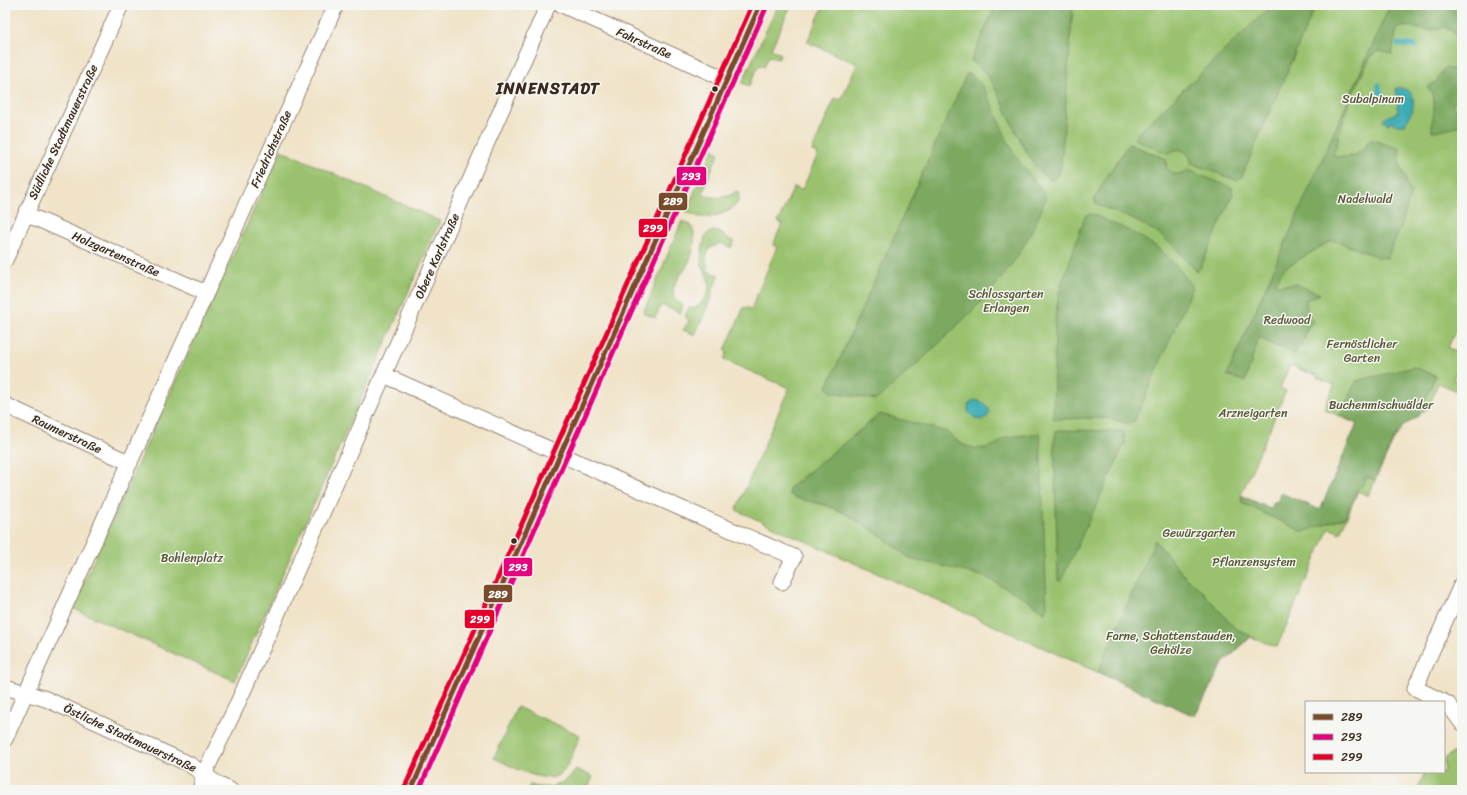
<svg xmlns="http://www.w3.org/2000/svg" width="1467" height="795" font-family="Sriracha,sans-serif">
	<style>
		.green { fill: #9ac26e; stroke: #6a7646; fill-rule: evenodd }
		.forest { fill: #7ba861; stroke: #5b6940 }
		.water { fill: #3aabb4; stroke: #3a6a69 }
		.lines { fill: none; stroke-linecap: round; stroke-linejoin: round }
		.stream { stroke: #3aabb4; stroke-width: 5.5 }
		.street-casing { stroke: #968673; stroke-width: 17 }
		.street { stroke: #fff; stroke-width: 15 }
		.bus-1-casing { stroke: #f6f6f2; stroke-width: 8 }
		.bus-2-casing { stroke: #f6f6f2; stroke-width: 8 }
		.bus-3-casing { stroke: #f6f6f2; stroke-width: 8 }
		.bus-1 { stroke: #7a4b2a; stroke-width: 5 }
		.bus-2 { stroke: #e5007d; stroke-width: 5 }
		.bus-3 { stroke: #e4002b; stroke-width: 5 }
		.bus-dot { fill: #3b2a1e; stroke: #f6f6f2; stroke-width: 1.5 }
		.labels { text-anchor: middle; stroke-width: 3; stroke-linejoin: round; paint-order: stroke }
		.street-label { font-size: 12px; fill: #3b2a1e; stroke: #f6f6f2 }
		.park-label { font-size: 12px; fill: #585836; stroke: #f6f6f2 }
		.district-label { font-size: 16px; font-weight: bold; letter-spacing: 1px; fill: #3b2a1e; stroke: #f6f6f2 }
		.line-badge { stroke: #f6f6f2; stroke-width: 1.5 }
		.badge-label { font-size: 11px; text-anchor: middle; font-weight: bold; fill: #fff }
	</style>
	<rect width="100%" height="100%" fill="#f6f6f2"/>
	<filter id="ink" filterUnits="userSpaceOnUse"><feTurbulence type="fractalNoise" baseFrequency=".025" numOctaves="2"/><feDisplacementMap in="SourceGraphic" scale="8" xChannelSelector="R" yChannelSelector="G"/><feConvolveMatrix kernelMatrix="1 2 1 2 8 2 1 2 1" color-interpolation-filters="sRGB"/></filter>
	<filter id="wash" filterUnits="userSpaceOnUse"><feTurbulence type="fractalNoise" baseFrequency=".012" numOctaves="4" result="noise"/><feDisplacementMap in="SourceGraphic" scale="16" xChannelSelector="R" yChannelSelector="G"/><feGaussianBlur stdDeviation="0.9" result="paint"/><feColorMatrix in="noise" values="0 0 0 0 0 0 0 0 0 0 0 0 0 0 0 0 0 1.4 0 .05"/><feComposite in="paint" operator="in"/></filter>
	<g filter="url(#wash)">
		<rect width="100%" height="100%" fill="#f0e3c8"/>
		<!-- green -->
		<path class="green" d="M778,5H791L771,49L781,54L778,59L769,56L764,67L759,65L749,86L742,83Z
			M824,5H1462V329L1457,327L1448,348L1462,355V358L1453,379L1462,384V393L1438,383L1429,407L1417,417L1402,427L1393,441L1368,496L1358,491L1340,533L1329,528L1277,647L1251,637L1223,663L1195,716L736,510L789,388L724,360L727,352L725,350L744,307L751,309L777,247L773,245L782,224L778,222L794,187L802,190L818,154L812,151L835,98L841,100L857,64L807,42ZM1290,365L1309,373V372L1318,376L1317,378L1334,385L1324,409L1357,424L1320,510L1281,493L1277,503L1274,502L1271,509L1241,495L1286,391L1280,388Z
			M713,149L718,152L719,156L715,161L702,194C714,199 727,199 737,191L739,194V201C732,212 714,218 701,217C696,217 690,213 686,211Z
			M281,150L440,221L235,681L72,608Z
			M682,221L691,225C697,237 694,252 688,264C680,278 662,292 683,306L680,313L661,305L655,318L643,313Z
			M713,231C721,231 726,239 734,241L731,248L720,243L709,249L706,259L708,271L719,275L711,293L713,294L695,335L683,330L689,321L685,316L689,308H695C704,303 712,289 708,279C706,273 702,268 701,261C701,254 703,244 705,237L707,234Z
			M517,707L580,735C576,745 569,767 561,774C545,786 510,765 494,758Z
			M1462,748V790H1417L1425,772H1444V758Z
			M576,769L593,777L587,790H527L530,785C547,791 567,785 576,769Z"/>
		<!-- forest -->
		<path class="forest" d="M996,5H1073L1061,167L1058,177L1054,181C1028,176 1004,96 987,75C983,70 976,65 971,61Z
			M1272,5H1316L1241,178L1238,181L1191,163C1190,151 1178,145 1169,154L1135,139L1134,137Z
			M1390,5H1462V40L1459,36L1445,27C1439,28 1433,31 1426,30C1413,29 1414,24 1398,28L1395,37L1392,54L1380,51L1371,56L1349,101L1333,156C1353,158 1359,157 1370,139L1400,149L1399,162L1405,176L1406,184L1411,192L1402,225L1387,258L1378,257L1332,240L1285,268L1280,275L1276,285L1296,284L1320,294L1306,300C1306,307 1308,316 1313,321L1308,327L1302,345L1297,350L1295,354L1269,343L1259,337L1245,382L1227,375Z
			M1462,59V99L1452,104L1462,118V125L1432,132C1431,117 1440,99 1427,88L1436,82L1444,68L1457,70Z
			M967,73C989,81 1001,133 1014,153C1023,168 1035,181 1045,195V200C1037,220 1029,239 1017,257C994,292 963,320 933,349C914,366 896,384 876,400L831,392L827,387Z
			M1129,144L1166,159L1167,169L1173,174H1183L1188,170L1232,188L1233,194L1203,262L1200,268L1196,271C1187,261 1178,250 1168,241C1148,224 1122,215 1098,205L1095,202V198L1107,176Z
			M1092,214C1116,225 1142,235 1163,252C1174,262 1184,275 1193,287L1135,420C1128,427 1120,420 1111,419C1093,417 1073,419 1054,419L1053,417L1055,319L1059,292L1084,219L1086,215Z
			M1414,367L1436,376L1417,417L1402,427L1393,441L1375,480L1367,477L1363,485L1358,488L1345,517L1303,532L1242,503L1241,496L1271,509L1274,502L1277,503L1281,493L1320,510L1357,424L1340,416L1356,381Z
			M880,414L948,432C959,446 978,453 995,445C999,443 1002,439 1005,438C1016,435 1029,435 1040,433L1047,606L1045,612L1021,596L985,577L935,564L912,560L880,535L845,513L825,505L796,498L789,494V488Z
			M1060,430L1121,431L1124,433L1125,443L1061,581H1059L1058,579L1054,442L1056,431Z
			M1155,540L1186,578L1200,589L1235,628L1251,636L1223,663L1195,716L1098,672Z"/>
		<!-- water -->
		<path class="water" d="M1396,88C1420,87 1416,111 1404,125H1397L1391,122L1388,124L1383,121L1385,118L1398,112Z
			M974,400C981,401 989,405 989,413C985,425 974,419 968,412V405Z"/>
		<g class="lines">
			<!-- stream -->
			<path class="stream" d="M1398,44L1415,46
				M1379,85V91L1386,100"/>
		</g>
	</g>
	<g filter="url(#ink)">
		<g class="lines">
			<!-- street casing -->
			<g class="street-casing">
				<path id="street" d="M562,5L727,80
					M26,214L206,293
					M5,260L121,5
					M384,375L678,507L794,557L782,582
					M5,405L130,463
					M1462,583L1415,688L1448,704L1462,723
					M5,687L46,699L189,764L219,785L230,790
					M5,739L336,5
					M200,790L204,774L236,707L548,5
					M411,790L760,5"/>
			</g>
			<!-- street -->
			<use href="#street" class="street"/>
			<!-- bus-1 casing -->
			<g class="bus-1-casing">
				<path id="bus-1" d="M411,790L760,5"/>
			</g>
			<!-- bus-2 casing -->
			<g class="bus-2-casing">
				<path id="bus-2" d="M419,790L766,8"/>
			</g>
			<!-- bus-3 casing -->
			<g class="bus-3-casing">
				<path id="bus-3" d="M405,787L752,5"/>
			</g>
			<!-- bus-1 -->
			<use href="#bus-1" class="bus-1"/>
			<!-- bus-2 -->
			<use href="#bus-2" class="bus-2"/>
			<!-- bus-3 -->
			<use href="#bus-3" class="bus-3"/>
		</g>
	</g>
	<!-- markers -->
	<g class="bus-dot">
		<circle cx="715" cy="89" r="3.5"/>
		<circle cx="514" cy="541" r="3.5"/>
	</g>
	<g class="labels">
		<!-- street labels -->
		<g class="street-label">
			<text transform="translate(644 43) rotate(24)" y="4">Fahrstraße</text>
			<text transform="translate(63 132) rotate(-65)" y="4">Südliche Stadtmauerstraße</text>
			<text transform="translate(271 149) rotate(-66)" y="4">Friedrichstraße</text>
			<text transform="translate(116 254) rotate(24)" y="4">Holzgartenstraße</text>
			<text transform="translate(437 256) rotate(-66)" y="4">Obere Karlstraße</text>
			<text transform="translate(67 434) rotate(25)" y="4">Raumerstraße</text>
			<text transform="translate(130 738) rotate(25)" y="4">Östliche Stadtmauerstraße</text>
		</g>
		<!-- park labels -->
		<g class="park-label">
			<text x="1373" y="103">Subalpinum</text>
			<text x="1365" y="203">Nadelwald</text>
			<text x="1006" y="298">Schlossgarten<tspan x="1006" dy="14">Erlangen</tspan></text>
			<text x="1287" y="324">Redwood</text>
			<text x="1362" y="348">Fernöstlicher<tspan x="1362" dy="14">Garten</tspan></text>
			<text x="1381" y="409">Buchenmischwälder</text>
			<text x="1253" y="417">Arzneigarten</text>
			<text x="1199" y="537">Gewürzgarten</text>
			<text x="192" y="562">Bohlenplatz</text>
			<text x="1254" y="566">Pflanzensystem</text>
			<text x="1171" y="640">Farne, Schattenstauden,<tspan x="1171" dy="14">Gehölze</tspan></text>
		</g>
		<!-- district labels -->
		<g class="district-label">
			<text x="548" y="94">INNENSTADT</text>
		</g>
	</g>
	<g class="line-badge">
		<rect x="676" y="166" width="31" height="20" rx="4" fill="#e5007d"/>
		<rect x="658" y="192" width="30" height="19" rx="4" fill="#7a4b2a"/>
		<rect x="638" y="218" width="30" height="20" rx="4" fill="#e4002b"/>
		<rect x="503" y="557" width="30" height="20" rx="4" fill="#e5007d"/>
		<rect x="483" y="584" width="30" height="19" rx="4" fill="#7a4b2a"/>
		<rect x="464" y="609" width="31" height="20" rx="4" fill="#e4002b"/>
	</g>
	<g class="badge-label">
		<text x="691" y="180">293</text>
		<text x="673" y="205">289</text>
		<text x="653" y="232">299</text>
		<text x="518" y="571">293</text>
		<text x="498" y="598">289</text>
		<text x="480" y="623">299</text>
	</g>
	<!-- margin -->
	<rect width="1467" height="795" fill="none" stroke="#f6f6f2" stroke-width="20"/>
	<!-- legend -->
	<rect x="1305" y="701" width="140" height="72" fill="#f6f6f2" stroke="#aba49d"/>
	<rect x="1313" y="714" width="20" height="6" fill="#7a4b2a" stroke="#aba49d"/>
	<text x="1341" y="721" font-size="12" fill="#3b2a1e">289</text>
	<rect x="1313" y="734" width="20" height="6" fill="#e5007d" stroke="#aba49d"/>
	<text x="1341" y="741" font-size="12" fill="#3b2a1e">293</text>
	<rect x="1313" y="754" width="20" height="6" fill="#e4002b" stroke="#aba49d"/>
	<text x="1341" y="761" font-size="12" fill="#3b2a1e">299</text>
</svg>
